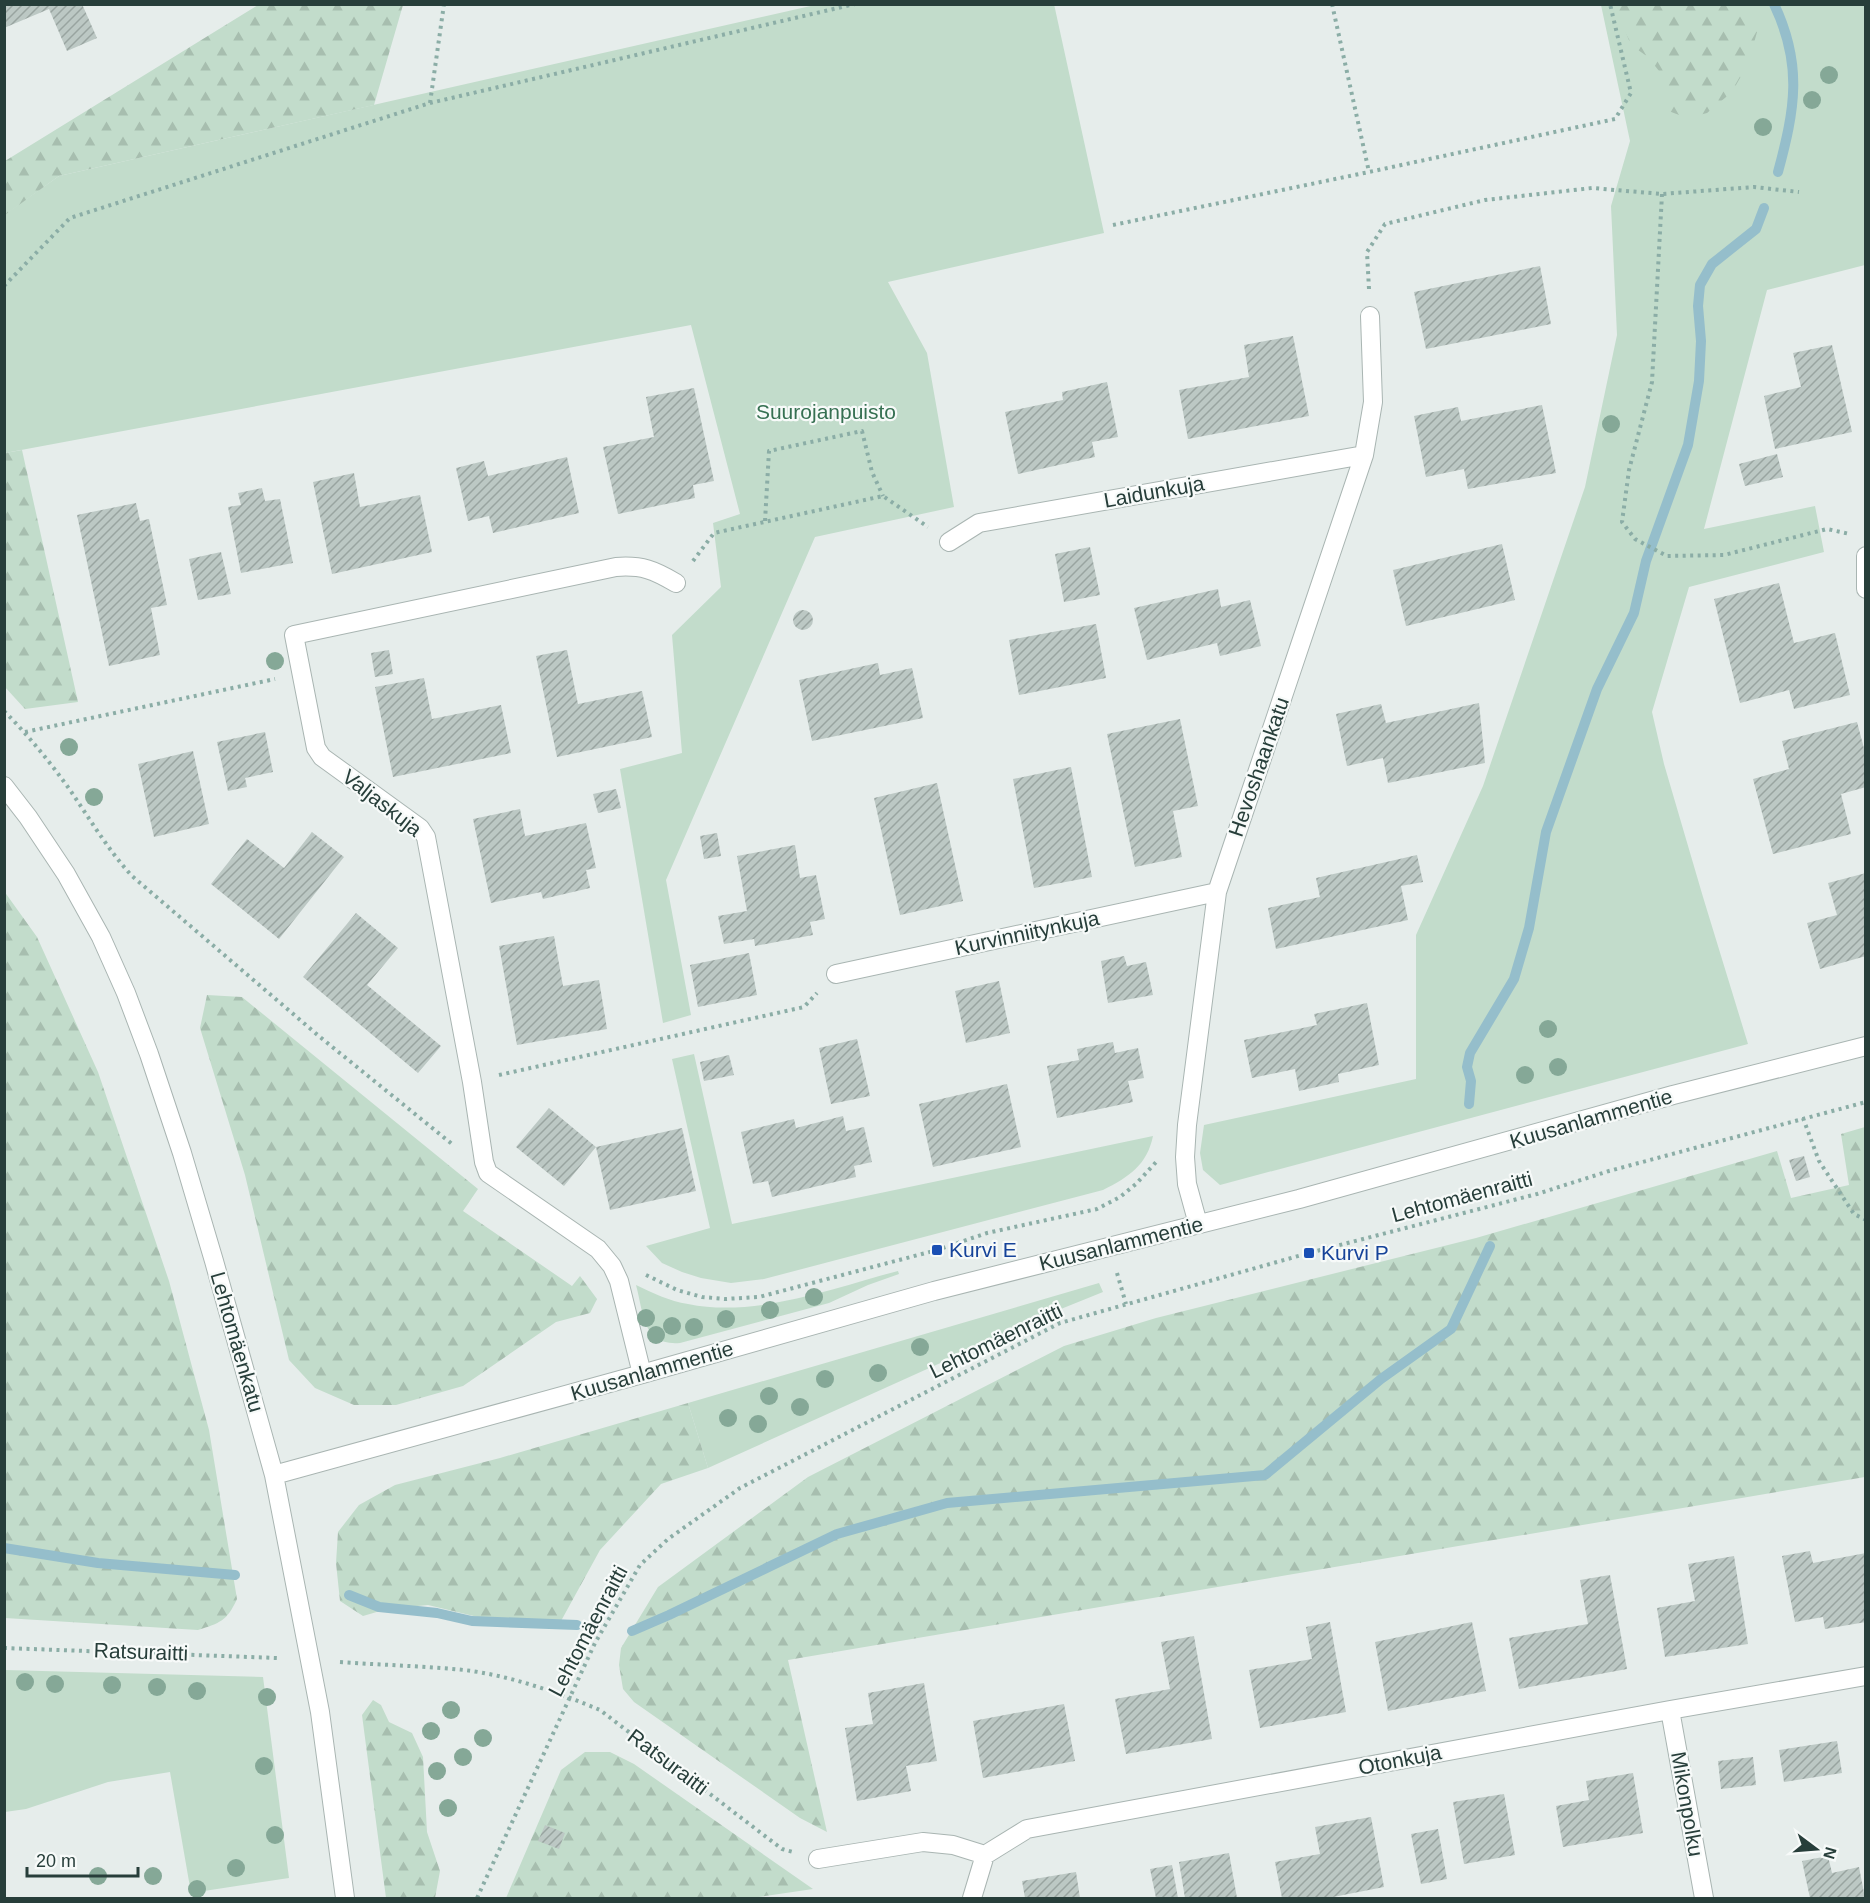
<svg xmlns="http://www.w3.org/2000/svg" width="1870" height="1903" font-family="Helvetica,sans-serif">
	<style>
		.green { fill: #c2dccb }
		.forest { fill: url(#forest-firs) }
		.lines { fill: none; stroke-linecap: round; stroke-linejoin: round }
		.stream { stroke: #95becb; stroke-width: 10 }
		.building { fill: url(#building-hatch) }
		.minor-casing { stroke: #a9b5b2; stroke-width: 20 }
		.path { stroke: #8bada6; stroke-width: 4; stroke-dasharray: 3 4.5; stroke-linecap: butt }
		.minor { stroke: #fff; stroke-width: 18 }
		.tree { fill: #85a897 }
		.transit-dot { fill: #1a4fb4; stroke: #f7faf9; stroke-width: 2 }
		.labels { text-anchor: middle; stroke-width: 4.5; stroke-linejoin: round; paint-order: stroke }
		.park-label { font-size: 21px; fill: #367052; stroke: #f7faf9 }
		.street-label { font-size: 21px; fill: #273e3a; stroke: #f7faf9 }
		.transit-label { font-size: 21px; fill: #164399; stroke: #f7faf9; text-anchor: start }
	</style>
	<defs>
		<pattern id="forest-firs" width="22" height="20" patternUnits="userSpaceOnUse" patternTransform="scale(1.5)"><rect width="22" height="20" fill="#c2dccb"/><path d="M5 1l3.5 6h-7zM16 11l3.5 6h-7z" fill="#a7beaf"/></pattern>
		<pattern id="building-hatch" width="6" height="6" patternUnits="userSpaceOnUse" patternTransform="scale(1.5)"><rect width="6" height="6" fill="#bcc8c4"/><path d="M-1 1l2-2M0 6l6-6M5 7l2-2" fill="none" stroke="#99a4a0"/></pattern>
	</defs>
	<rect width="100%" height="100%" fill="#e6edeb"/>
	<!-- green -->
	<path class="green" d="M1054,4L1104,233L888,282L927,353L954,507L815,537L666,880L691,1015L663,1023L620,769L682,753L672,635L721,587L713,523L740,514L691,325L5,453L4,215L59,176L815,5Z
		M1601,5H1865V265L1767,290L1704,529L1815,506L1824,552L1689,587L1652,712L1664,764L1703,897L1748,1044L1220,1185L1203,1170L1200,1153L1204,1125L1416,1079V935L1483,786L1585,487L1617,335L1611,206L1630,141Z
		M694,1054L732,1224L1153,1136C1147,1165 1129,1177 1103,1190L764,1279L731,1283L701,1278L682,1272L662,1263L646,1246L710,1228L672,1059Z
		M898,1271L899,1274L868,1285L829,1303L680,1343C642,1346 644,1314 636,1285C653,1293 669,1301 688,1304C756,1318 833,1288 898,1271Z
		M1099,1283L1103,1292L1051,1313L708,1468L688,1403Z
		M5,1670L263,1677L289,1878L191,1893L170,1772L108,1782L26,1809L5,1812Z"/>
	<!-- forest -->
	<path class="forest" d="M258,5H403L374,105L59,176L5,215V161Z
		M1617,5H1746L1759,25L1748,64L1732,92L1707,113L1687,118L1666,110L1659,71L1648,57L1631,45L1620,19Z
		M22,450L78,702L25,709L4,686L5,453Z
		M4,891L37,937L98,1072L169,1281L209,1430L237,1599C227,1621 220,1623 198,1630L5,1618Z
		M207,995L242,997L478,1189L463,1211L572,1286L580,1276L597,1299L590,1313L556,1322L463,1386L396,1405H354L315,1388L289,1360L245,1175L200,1028Z
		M1865,1127V1477L788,1660L827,1832L800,1818L634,1702L623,1689L619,1665L621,1648L658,1587L808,1477L1064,1346L1156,1318L1476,1238L1777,1151L1791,1198L1849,1185L1841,1134Z
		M688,1403L708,1468L661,1484L600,1550L561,1621L545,1628H524L428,1605L387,1609L363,1616L340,1601L336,1563L338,1532L359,1505L395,1485L500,1458Z
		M373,1700L381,1705L389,1722L412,1733L423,1757L427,1832L440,1871L435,1898H386L362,1715Z
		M585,1752H610L634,1764L813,1889L752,1898H506L561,1770Z"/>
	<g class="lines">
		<!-- stream -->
		<path class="stream" d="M1774,4C1803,65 1795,109 1778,172
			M1469,1104L1471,1081L1467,1067L1470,1053L1514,979L1529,928L1546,832L1597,689L1634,613L1646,561L1688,445L1699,381L1701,341L1698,306L1700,285L1712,264L1756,229L1764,208
			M4,1548L98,1563L235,1575
			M349,1595L379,1607L437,1613L472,1621L577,1625
			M632,1631L669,1615L837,1534L947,1503L1265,1475L1381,1379L1451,1329L1490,1246"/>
	</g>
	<!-- building -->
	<path class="building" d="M4,4H82L97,38L67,51L49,9L4,28Z
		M1540,266L1551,324L1426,349L1414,292Z
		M1293,336L1309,416L1188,439L1179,390L1249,377L1244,345Z
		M1832,345L1852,432L1775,449L1764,396L1801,387L1793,353Z
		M1107,382L1118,437L1092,442L1095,457L1018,474L1005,412L1063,400L1062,392Z
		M694,388L714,481L693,485L695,498L618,514L603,447L654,437L646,397Z
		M1542,405L1556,473L1468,489L1464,469L1426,477L1414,416L1458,407L1461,421Z
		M1777,454L1783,477L1745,486L1739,464Z
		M567,457L579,513L493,533L489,516L468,521L456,468L484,461L488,476Z
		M354,473L360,507L420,495L432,552L332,574L313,482Z
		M262,488L265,501L280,499L293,563L241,573L228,507L241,505L238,493Z
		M136,503L140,521L149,519L167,605L151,608L160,655L109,666L77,515Z
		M1502,544L1515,600L1406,626L1393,570Z
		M1090,547L1100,595L1064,602L1055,554Z
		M221,552L231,594L198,600L189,559Z
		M1779,583L1794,643L1835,633L1850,695L1794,709L1789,690L1740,703L1714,599Z
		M1218,589L1221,607L1250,600L1261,646L1220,656L1217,643L1147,660L1134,608Z
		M793 620a10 10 0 1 1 20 0a10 10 0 1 1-20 0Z
		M1096,624L1106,678L1019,695L1009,640Z
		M389,650L393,674L375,677L371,653Z
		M567,650L578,704L642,691L652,737L557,757L536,656Z
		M878,663L880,675L912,668L923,718L812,741L799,680Z
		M424,678L432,719L501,705L511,753L393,777L375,687Z
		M1479,703L1485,763L1388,783L1383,758L1347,766L1336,714L1381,704L1386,723Z
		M1180,719L1198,806L1173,811L1182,857L1135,867L1107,734Z
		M1857,722L1866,756V787L1841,794L1851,834L1773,854L1753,779L1789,769L1782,741Z
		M265,732L273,772L245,778L247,787L228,791L217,742Z
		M193,751L209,824L154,837L138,764Z
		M1071,767L1092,877L1034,888L1013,779Z
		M937,783L963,901L900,915L874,798Z
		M616,789L621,808L598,813L593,794Z
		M520,809L525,836L586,823L596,868L586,870L590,888L543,899L541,892L491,903L473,819Z
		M312,832L344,857L279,939L211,884L247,839L284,868Z
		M717,833L721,856L704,859L700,836Z
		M795,845L800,878L816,875L825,919L810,922L813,935L755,946L754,939L724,944L718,916L747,911L737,856Z
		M1417,855L1423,882L1401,886L1408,920L1276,949L1268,908L1320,897L1316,878Z
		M1866,873V956L1820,969L1807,923L1837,915L1828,883Z
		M356,913L398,948L367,985L441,1046L418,1073L303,977Z
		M554,936L563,986L599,980L607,1029L517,1045L499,946Z
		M749,953L757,995L698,1007L690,965Z
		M1124,956L1127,966L1146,962L1153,995L1108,1003L1101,961Z
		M999,981L1010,1033L966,1043L955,991Z
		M1367,1003L1379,1065L1338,1074L1339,1082L1299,1091L1295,1069L1252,1078L1244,1040L1317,1025L1314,1014Z
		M857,1039L870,1096L831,1104L819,1048Z
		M1113,1042L1115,1053L1138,1048L1144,1078L1128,1081L1133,1102L1057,1118L1047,1066L1079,1060L1077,1049Z
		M729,1055L734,1075L704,1081L700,1062Z
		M1007,1084L1021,1147L933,1167L919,1104Z
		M549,1108L596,1147L564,1186L516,1147Z
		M843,1116L846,1131L864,1127L872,1162L854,1166L856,1177L772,1197L768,1181L753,1184L741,1132L794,1119L796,1128Z
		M682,1128L696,1191L610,1210L596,1147Z
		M1804,1156L1810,1177L1796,1181L1789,1160Z
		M1810,1551L1813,1563L1866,1553V1622L1825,1629L1823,1617L1795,1622L1782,1556Z
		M1734,1556L1748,1644L1665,1657L1657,1608L1695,1601L1688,1564Z
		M1610,1575L1627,1669L1519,1689L1509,1638L1588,1624L1580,1580Z
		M1330,1622L1346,1712L1260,1728L1249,1670L1312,1659L1306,1627Z
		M1472,1622L1486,1691L1388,1711L1375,1642Z
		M1194,1636L1212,1739L1126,1754L1115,1699L1170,1689L1161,1642Z
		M924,1683L937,1761L906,1766L911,1791L857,1801L845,1728L873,1724L868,1693Z
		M1064,1704L1075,1761L983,1778L973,1721Z
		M1837,1741L1842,1773L1784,1782L1779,1750Z
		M1753,1757L1756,1785L1721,1789L1718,1761Z
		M1633,1773L1643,1833L1563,1847L1556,1806L1589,1800L1586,1781Z
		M1504,1794L1515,1855L1464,1864L1453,1802Z
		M1371,1817L1384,1887L1328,1898H1282L1275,1862L1320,1854L1315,1827Z
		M545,1825L565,1833L559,1849L538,1841Z
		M1438,1829L1447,1879L1421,1884L1411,1834Z
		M1229,1853L1237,1898H1185L1179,1862Z
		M1828,1856L1832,1873L1859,1867L1865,1898H1810L1802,1861Z
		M1172,1865L1178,1898H1156L1150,1869Z
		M1076,1872L1080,1898H1025L1022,1881Z"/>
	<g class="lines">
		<!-- minor casing -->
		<g class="minor-casing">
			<path id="minor" d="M949,542L979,523L1364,455
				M1866,556V589
				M4,786L28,817L66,874L101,937L126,993L149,1054L182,1153L214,1261L274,1475L320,1712L345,1898
				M836,974L1217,892
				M1198,1224L1187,1184L1185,1157L1187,1125L1217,892L1364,455L1373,402L1370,316
				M642,1374L619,1281L612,1266L598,1249L488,1173L484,1162L472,1082L426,837L420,828L322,757L316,748L294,635L616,567C642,565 654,570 676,583
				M274,1475L642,1374L934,1291L1299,1199L1673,1095L1866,1046
				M1670,1710L1704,1898
				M818,1859L923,1842L953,1845L985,1855
				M972,1898L985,1855L1027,1829L1670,1710L1866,1676"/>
		</g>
		<!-- path -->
		<path class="path" d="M1332,4L1369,172
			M430,103L444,4
			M1662,194L1652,382L1629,470L1622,522L1635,539L1667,556L1724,555L1827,529L1850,534
			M1113,225L1369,172L1615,119L1631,93L1610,4
			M4,286L70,218L430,103L855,4
			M1369,289L1367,252L1385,224L1485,200L1592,188L1662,194L1754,187L1799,192
			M765,521L769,451L862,431L872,472L883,496
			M693,561L714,533L883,496L928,527
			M4,711C28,735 50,762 70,790C90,819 108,850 132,876L320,1037L452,1144
			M25,732L275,679
			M499,1075L804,1007L817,993
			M1803,1118L1819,1161L1854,1214L1866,1220
			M1117,1273L1126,1304
			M646,1275L677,1290L702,1297L725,1299L759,1297L937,1250L987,1233L1097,1209L1120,1197L1136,1184L1157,1161
			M4,1648L277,1658
			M340,1662C382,1665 423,1666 464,1670C508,1675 560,1693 600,1710L782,1849L793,1852
			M477,1898L595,1643L640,1565L668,1539L740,1488L1060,1323L1309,1253L1537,1194L1609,1171L1866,1102"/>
		<!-- minor -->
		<use href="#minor" class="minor"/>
	</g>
	<!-- trees -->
	<g class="tree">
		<circle cx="1829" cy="75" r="9"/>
		<circle cx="1812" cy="100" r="9"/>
		<circle cx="1763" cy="127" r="9"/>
		<circle cx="1611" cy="424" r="9"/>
		<circle cx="275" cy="661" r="9"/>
		<circle cx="69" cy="747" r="9"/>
		<circle cx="94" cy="797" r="9"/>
		<circle cx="1548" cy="1029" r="9"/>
		<circle cx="1558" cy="1067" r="9"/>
		<circle cx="1525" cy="1075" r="9"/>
		<circle cx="814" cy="1297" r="9"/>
		<circle cx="770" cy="1310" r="9"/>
		<circle cx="646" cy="1318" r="9"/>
		<circle cx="726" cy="1319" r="9"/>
		<circle cx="672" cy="1326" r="9"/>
		<circle cx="694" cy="1327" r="9"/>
		<circle cx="656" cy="1335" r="9"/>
		<circle cx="920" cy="1347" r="9"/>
		<circle cx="878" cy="1373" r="9"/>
		<circle cx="825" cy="1379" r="9"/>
		<circle cx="769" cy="1396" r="9"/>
		<circle cx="800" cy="1407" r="9"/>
		<circle cx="728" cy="1418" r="9"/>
		<circle cx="758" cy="1424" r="9"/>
		<circle cx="25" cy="1682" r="9"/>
		<circle cx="55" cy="1684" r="9"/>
		<circle cx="112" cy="1685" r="9"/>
		<circle cx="157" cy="1687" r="9"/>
		<circle cx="197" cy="1691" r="9"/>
		<circle cx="267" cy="1697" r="9"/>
		<circle cx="451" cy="1710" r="9"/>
		<circle cx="431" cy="1731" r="9"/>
		<circle cx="483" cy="1738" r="9"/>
		<circle cx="463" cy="1757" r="9"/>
		<circle cx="264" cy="1766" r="9"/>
		<circle cx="437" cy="1771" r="9"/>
		<circle cx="448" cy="1808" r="9"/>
		<circle cx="275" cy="1835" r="9"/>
		<circle cx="236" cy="1868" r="9"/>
		<circle cx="98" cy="1876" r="9"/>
		<circle cx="153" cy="1876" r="9"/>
		<circle cx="197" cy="1889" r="9"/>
	</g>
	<!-- markers -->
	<g class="transit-dot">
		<rect x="931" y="1244" width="12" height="12" rx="3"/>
		<rect x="1303" y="1247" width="12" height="12" rx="3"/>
	</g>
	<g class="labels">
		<!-- park labels -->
		<g class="park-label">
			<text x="826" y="419">Suurojanpuisto</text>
		</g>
		<!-- street labels -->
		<g class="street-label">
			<text transform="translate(1154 492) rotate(-10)" y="7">Laidunkuja</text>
			<text transform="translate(1259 767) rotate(-71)" y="7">Hevoshaankatu</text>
			<text transform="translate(382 803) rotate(38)" y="7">Valjaskuja</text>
			<text transform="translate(1027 933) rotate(-12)" y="7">Kurvinniitynkuja</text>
			<text transform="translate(1591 1119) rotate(-16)" y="7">Kuusanlammentie</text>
			<text transform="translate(1462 1197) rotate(-15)" y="7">Lehtomäenraitti</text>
			<text transform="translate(1121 1244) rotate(-14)" y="7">Kuusanlammentie</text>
			<text transform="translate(996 1341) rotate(-26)" y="7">Lehtomäenraitti</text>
			<text transform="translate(237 1342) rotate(74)" y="7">Lehtomäenkatu</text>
			<text transform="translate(652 1371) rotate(-16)" y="7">Kuusanlammentie</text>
			<text transform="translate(588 1631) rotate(-62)" y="7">Lehtomäenraitti</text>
			<text transform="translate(141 1652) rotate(2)" y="7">Ratsuraitti</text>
			<text transform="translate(1400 1760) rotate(-11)" y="7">Otonkuja</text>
			<text transform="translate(668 1762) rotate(37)" y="7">Ratsuraitti</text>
			<text transform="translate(1687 1804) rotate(80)" y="7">Mikonpolku</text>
		</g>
		<!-- transit labels -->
		<g class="transit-label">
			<text x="949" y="1257">Kurvi E</text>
			<text x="1321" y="1260">Kurvi P</text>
		</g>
	</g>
	<!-- border -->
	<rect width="1870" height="1903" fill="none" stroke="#273e3a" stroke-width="12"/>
	<!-- north arrow -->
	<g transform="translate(1816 1849) rotate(106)" stroke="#f7faf9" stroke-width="4.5" paint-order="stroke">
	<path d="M0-4.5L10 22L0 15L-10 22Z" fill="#273e3a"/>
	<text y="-9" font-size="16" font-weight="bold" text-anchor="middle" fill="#273e3a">N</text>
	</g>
	<!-- scale -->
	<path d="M27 1867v9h111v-9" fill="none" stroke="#273e3a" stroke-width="3"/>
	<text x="36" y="1867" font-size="18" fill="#273e3a" stroke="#f7faf9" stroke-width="4.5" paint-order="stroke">20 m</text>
</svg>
